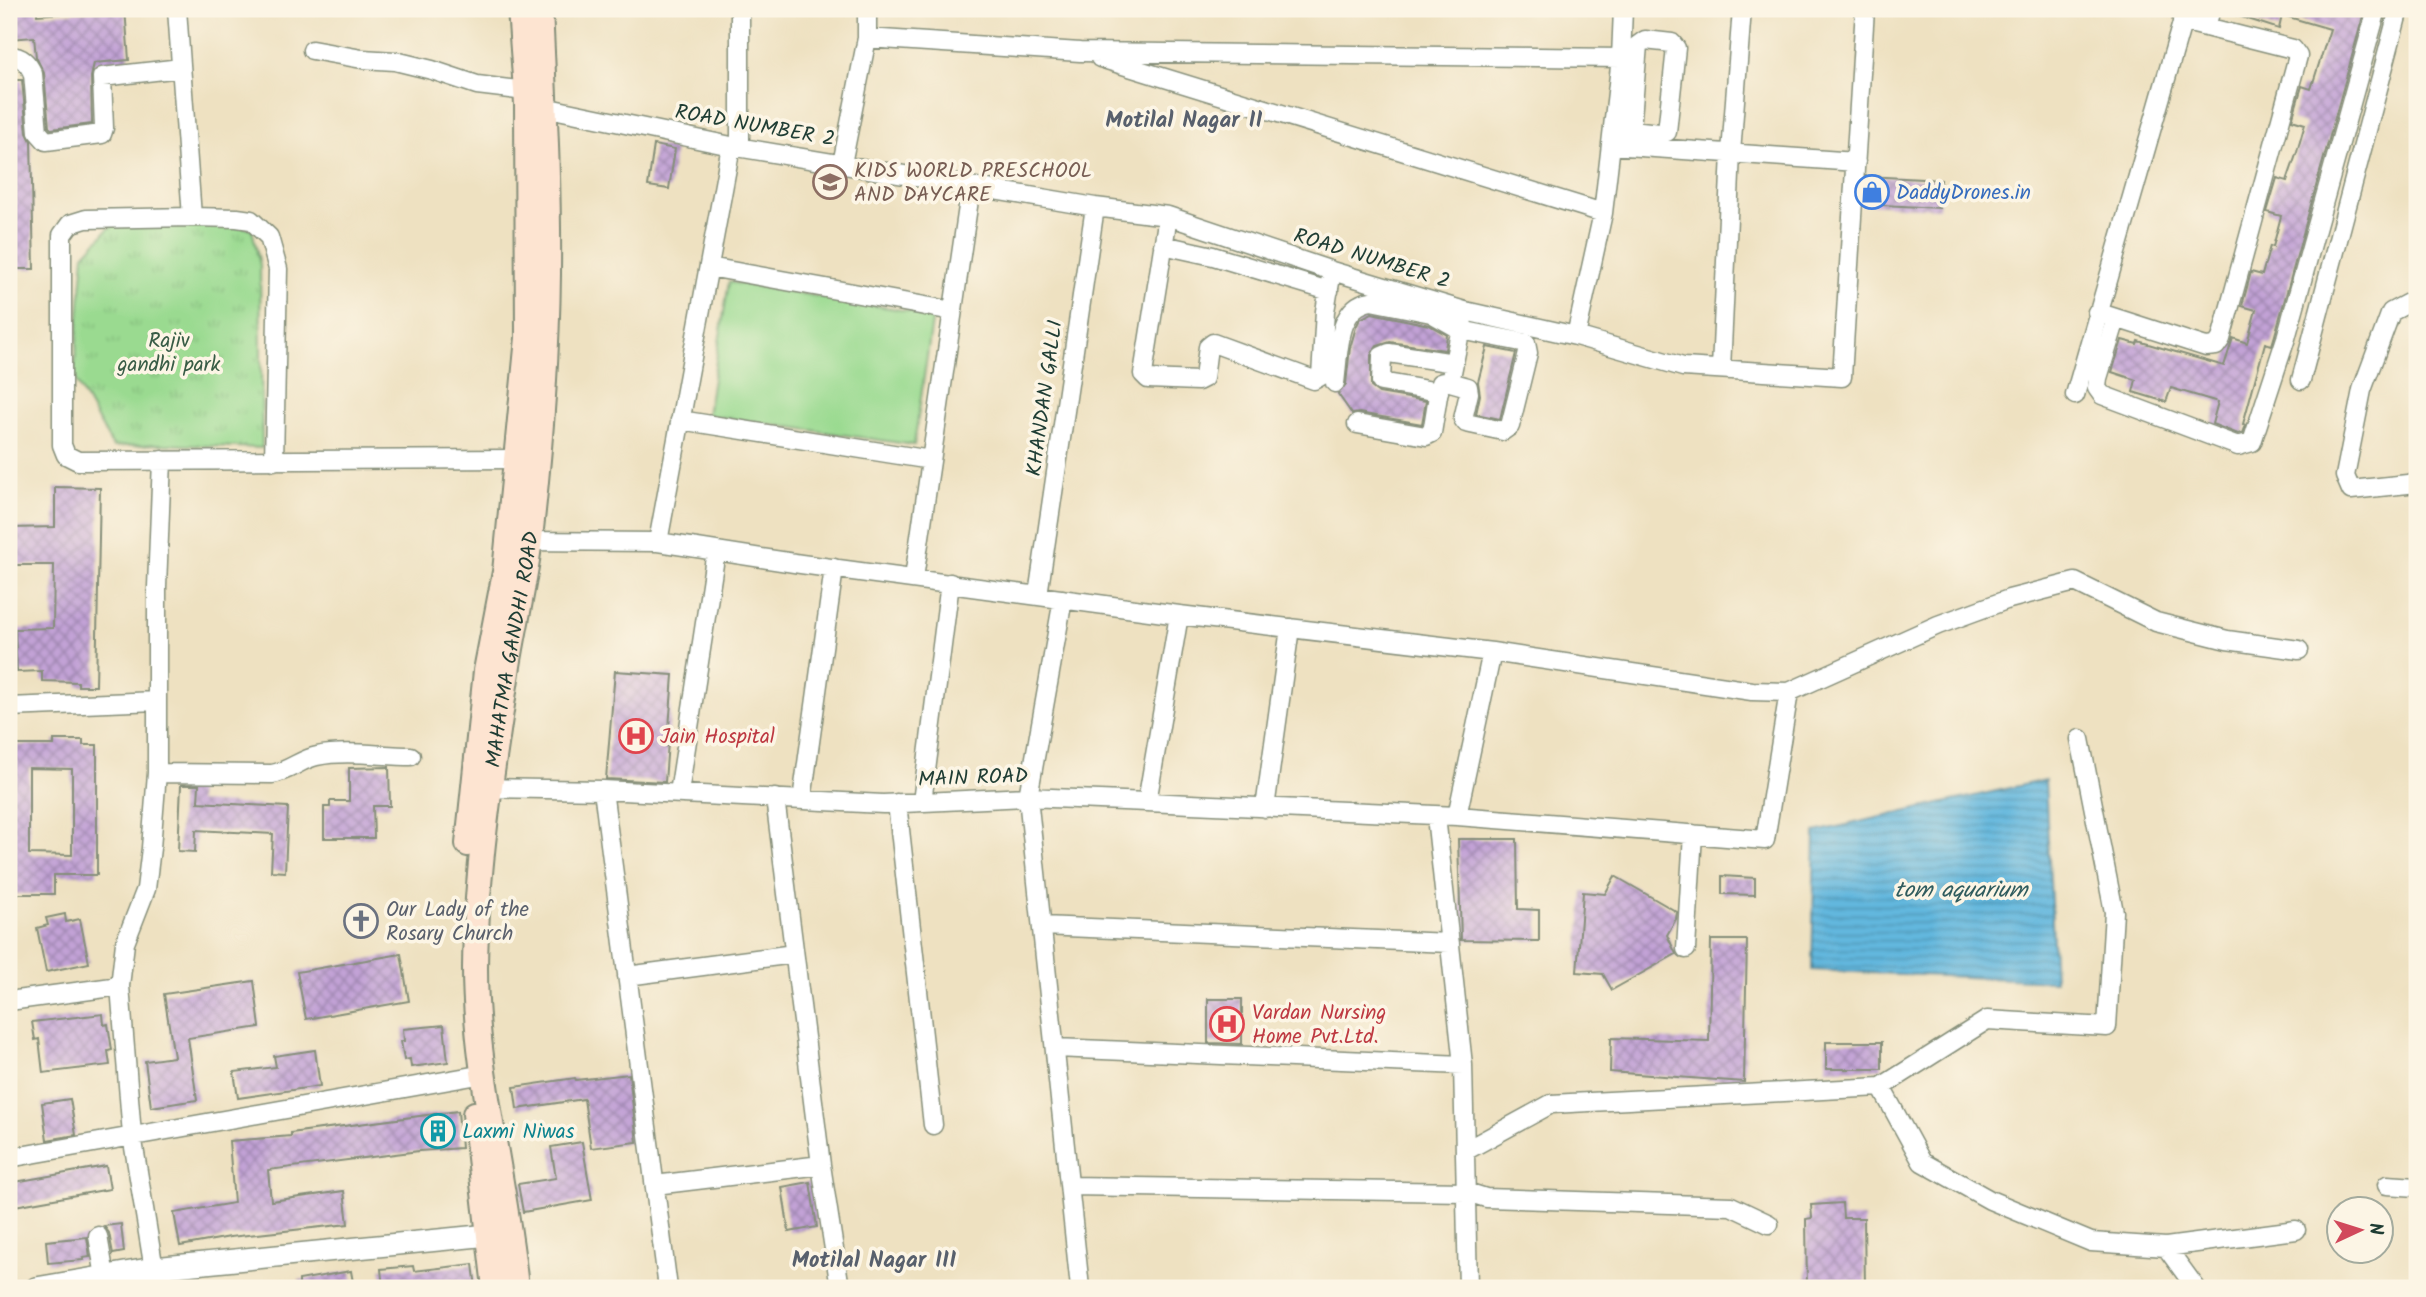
<svg xmlns="http://www.w3.org/2000/svg" width="2426" height="1297" font-family="Kalam,sans-serif">
	<style>
		.grass { fill: #9ada90; stroke: #5c8c62; stroke-width: 2 }
		.park { fill: url(#park-tufts); stroke: #5c8c62; stroke-width: 2 }
		.water { fill: url(#water-rules); stroke: #407a89; stroke-width: 2 }
		.building { fill: url(#building-cross-hatch); fill-rule: evenodd }
		.lines { fill: none; stroke-linecap: round; stroke-linejoin: round }
		.minor-casing { stroke: #868f7a; stroke-width: 21 }
		.tertiary-casing { stroke: #868f7a; stroke-width: 24 }
		.secondary-casing { stroke: #868f7a; stroke-width: 28 }
		.minor { stroke: #fff; stroke-width: 18 }
		.tertiary { stroke: #fff; stroke-width: 21 }
		.secondary { stroke: #fde4d1; stroke-width: 24 }
		.labels { text-anchor: middle; stroke-width: 7; stroke-linejoin: round; paint-order: stroke }
		.street-label { font-size: 21px; fill: #1f3d34; stroke: #fcf5e5 }
		.education-label { font-size: 21px; fill: #785e54; stroke: #fcf5e5; text-anchor: start }
		.shop-label { font-size: 21px; fill: #366cbe; stroke: #fcf5e5; text-anchor: start }
		.park-label { font-size: 21px; fill: #385c46; stroke: #fcf5e5 }
		.health-label { font-size: 21px; fill: #be3a42; stroke: #fcf5e5; text-anchor: start }
		.worship-label { font-size: 21px; fill: #5b616d; stroke: #fcf5e5; text-anchor: start }
		.culture-label { font-size: 21px; fill: #0d838f; stroke: #fcf5e5; text-anchor: start }
		.neighbourhood-label { font-size: 23px; font-weight: bold; fill: #58606d; stroke: #fcf5e5 }
		.water-label { font-size: 23px; font-style: italic; fill: #305c5e; stroke: #fcf5e5 }
	</style>
	<defs>
		<pattern id="park-tufts" width="24" height="20" patternUnits="userSpaceOnUse" patternTransform="scale(1.75)"><rect width="24" height="20" fill="#9ada90"/><path d="M3 7l-1-3M5 7V3M7 7l1-3M15 17l-1-3M17 17v-4M19 17l1-3" fill="none" stroke="#84bc7d"/></pattern>
		<pattern id="water-rules" width="6" height="5" patternUnits="userSpaceOnUse" patternTransform="scale(1.75)"><rect width="6" height="5" fill="#62b7de"/><path d="M0 2.5h6" fill="none" stroke="#5096b5"/></pattern>
		<pattern id="building-cross-hatch" width="8" height="8" patternUnits="userSpaceOnUse" patternTransform="scale(1.75)"><rect width="8" height="8" fill="#c2a2d6"/><path d="M0 0l8 8M0 8l8-8" fill="none" stroke="#9d85ae"/></pattern>
	</defs>
	<rect width="100%" height="100%" fill="#fcf5e5"/>
	<filter id="ink" filterUnits="userSpaceOnUse"><feTurbulence type="fractalNoise" baseFrequency=".0143" numOctaves="2"/><feDisplacementMap in="SourceGraphic" scale="14" xChannelSelector="R" yChannelSelector="G"/><feConvolveMatrix kernelMatrix="1 2 1 2 8 2 1 2 1" color-interpolation-filters="sRGB"/></filter>
	<filter id="wash" filterUnits="userSpaceOnUse"><feTurbulence type="fractalNoise" baseFrequency=".00686" numOctaves="4" result="noise"/><feDisplacementMap in="SourceGraphic" scale="28" xChannelSelector="R" yChannelSelector="G"/><feGaussianBlur stdDeviation="1.57" result="paint"/><feColorMatrix in="noise" values="0 0 0 0 0 0 0 0 0 0 0 0 0 0 0 0 0 1.4 0 .05"/><feComposite in="paint" operator="in"/></filter>
	<g filter="url(#wash)">
		<rect width="100%" height="100%" fill="#eee1c1"/>
		<!-- grass -->
		<path class="grass" d="M729,282L933,315L914,445L707,415Z"/>
		<!-- park -->
		<path class="park" d="M121,215L190,218L252,229L260,265L262,448L156,444L113,447L74,378L84,255Z"/>
		<!-- water -->
		<path class="water" d="M2045,780L2055,981L1812,970L1815,832Z"/>
		<g id="blocks">
			<!-- building -->
			<path class="building" d="M9,9H37V15L125,9L129,60L94,63L91,77L92,124L51,129L49,127L44,73L36,57L34,37L9,39Z
				M2226,9H2365L2275,335L2272,345L2265,343L2243,424L2246,425L2243,433L2238,434L2212,424L2218,402L2171,388L2166,402L2133,392L2136,380L2112,372L2122,340L2137,344L2138,341L2224,366L2233,338L2247,343L2256,310L2242,306L2251,272L2262,275L2270,246L2273,247L2281,216L2267,212L2277,178L2287,181L2297,152L2305,124L2292,120L2302,86L2311,89L2330,29L2282,15L2279,29L2226,12Z
				M9,80H22L27,133L31,141L34,269H9Z
				M654,145L675,149L669,189L648,186Z
				M1866,176L1941,180L1939,208L1864,204Z
				M1372,313L1429,325L1447,335L1445,350L1390,342L1377,346L1371,355V387L1379,393L1426,401L1422,424L1359,413L1352,414L1338,394L1346,384L1350,348L1356,327L1360,319Z
				M1487,347L1516,353L1500,419L1476,414L1480,395L1478,382Z
				M55,487L100,488L96,686H78V682L42,681V671L17,672L15,629L53,628L54,565H9V528L55,527Z
				M615,671L673,675L665,782L606,779Z
				M54,740H83V745H97V875H54V894H9V745H54ZM29,768L72,769V855L29,854Z
				M389,767L390,806H373L374,838H324V807H330V801H349V768Z
				M181,785H199L198,802L288,807L285,872L271,871L273,834L196,830L195,852L178,851Z
				M1458,839H1517L1518,909L1539,910V941L1461,940Z
				M1615,876L1677,912L1676,919L1667,935L1676,954L1612,990L1603,974L1577,972L1583,892L1605,894Z
				M1722,876L1755,878V895L1722,894Z
				M65,914L66,922L80,919L89,963L46,972L37,928L48,925L46,918Z
				M1711,940H1747L1744,1082L1610,1072L1611,1038L1709,1041Z
				M401,954L409,1001L306,1019L297,972Z
				M254,981L260,1027L188,1038L197,1100L151,1107L145,1061L174,1057L164,994Z
				M1208,999H1242V1044L1208,1043Z
				M103,1014L104,1025L108,1024L112,1050L108,1051L110,1065L43,1073L39,1039L35,1040L32,1022Z
				M444,1025L448,1062L411,1067L410,1059L404,1060L401,1041H404L403,1029Z
				M1826,1042H1882V1069H1826Z
				M315,1050L320,1086L238,1098L234,1072L276,1067L274,1056Z
				M629,1074L637,1142L591,1148L584,1099L517,1109L514,1087L575,1078L576,1080Z
				M70,1099L76,1135L47,1140L42,1103Z
				M458,1111L461,1148L419,1151L268,1170L271,1201L344,1191L348,1224L230,1237L180,1246L174,1213L234,1203L229,1141L291,1136V1133Z
				M582,1142L592,1200L523,1212L518,1184L556,1178L551,1147Z
				M106,1166L110,1189L9,1207V1183Z
				M810,1182L817,1227L789,1232L782,1187Z
				M1842,1203L1843,1218H1864L1865,1288H1807L1806,1219L1812,1218L1811,1205Z
				M121,1224L124,1252L113,1254L109,1233L104,1226Z
				M87,1237L90,1257L83,1258L84,1260L48,1263L46,1241Z
				M473,1264L476,1288H383L381,1269L413,1266L414,1271Z
				M351,1271L354,1288H299V1280Z"/>
		</g>
	</g>
	<g filter="url(#ink)">
		<use href="#blocks" fill-opacity="0" stroke="#868f7a" stroke-width="2"/>
		<g class="lines">
			<!-- minor casing -->
			<g class="minor-casing">
				<path id="minor" d="M177,9L192,217
					M867,9V38
					M2206,27L2211,9
					M312,50L362,59L395,61L432,70L477,85L526,91
					M9,56C22,56 28,63 33,74L38,132L46,141L102,134L104,128L102,77L181,68
					M1100,58L1603,213
					M534,105L731,146L1095,207L1168,216L1332,271L1465,311L1576,336L1683,367L1842,377L1865,9
					M1613,128L1659,133L1667,132L1676,48L1672,43L1645,40L1638,45L1631,130
					M1611,145L1856,162
					M740,147V9
					M842,164L867,38L1080,52L1621,58
					M1168,216L1143,374L1148,379L1198,381L1204,378L1208,347L1213,343L1314,380L1321,376L1325,311L1332,271
					M1163,245L1213,256L1329,291
					M709,267L953,311
					M2417,301H2412L2391,312L2362,390L2345,476L2351,490L2417,483
					M2097,312L2206,347L2216,346L2221,339L2298,56L2293,49L2182,21
					M2116,319L2098,378L2097,388L2102,395L2238,446L2252,442L2286,338L2377,9
					M1576,336L1603,213L1621,58L1623,9
					M1721,369L1731,153L1742,9
					M2301,380L2399,9
					M1335,383C1339,355 1336,306 1371,301L1431,313L1461,330L1526,343L1528,353L1510,426L1503,431L1466,423L1463,419L1469,393L1468,387L1450,382C1455,359 1459,335 1465,311
					M1439,392L1381,382L1382,356L1389,353L1454,363
					M2075,395L2186,9
					M680,420L931,460
					M1357,424L1426,436L1432,433L1440,383L1443,382
					M274,461L278,269L269,237L251,220L237,218L192,217L86,219L70,224L62,235V445L66,455L78,461L526,459
					M520,541L658,542L801,564L1179,615L1492,652L1752,691L1789,692L1938,625L2009,599L2075,582L2156,622L2227,640L2299,650
					M658,542L731,146
					M914,578L971,186
					M1038,595L1095,207
					M1063,599L1028,797L1080,1288
					M9,707L157,701
					M157,773L272,774C290,771 301,759 317,756C345,750 382,756 411,756
					M479,788L603,790L883,804L1028,797L1147,802L1457,816L1765,840L1789,692
					M603,790L668,1288
					M679,793L716,551
					M775,798L821,1165
					M802,800L834,568
					M922,802L950,583
					M1147,802L1179,615
					M897,803L933,1125
					M1265,808L1290,628
					M1436,816L1463,1065L1468,1288
					M1457,816L1492,652
					M1042,926L1450,943
					M1686,949L1693,834
					M627,976L794,954
					M120,986L125,943L146,889L151,848L157,773V587L162,460
					M9,1001L120,986L132,1135L157,1288
					M1055,1048L1463,1065
					M1881,1087L1922,1162L1990,1200L2091,1242L2166,1247L2296,1230
					M1465,1151L1551,1104L1881,1087L1987,1020L2107,1027L2114,912L2080,739
					M9,1158L484,1074
					M655,1185L821,1165L840,1288
					M2387,1185L2417,1187
					M1070,1186L1467,1192L1486,1198L1731,1206L1769,1224
					M98,1236L107,1288
					M2166,1247L2196,1288"/>
			</g>
			<!-- tertiary casing -->
			<g class="tertiary-casing">
				<path id="tertiary" d="M36,1288L154,1268L489,1235L502,1230"/>
			</g>
			<!-- secondary casing -->
			<g class="secondary-casing">
				<g id="secondary">
					<path d="M468,844L486,671L505,572L528,338L527,104L520,9"/>
					<path d="M475,1114L495,1288"/>
					<path id="s1" d="M516,1288C506,1182 475,1074 475,968C476,869 492,769 507,672C514,627 525,583 530,538C540,450 547,362 548,274C549,186 544,97 540,9"/>
				</g>
			</g>
			<!-- minor -->
			<use href="#minor" class="minor"/>
			<!-- tertiary -->
			<use href="#tertiary" class="tertiary"/>
			<!-- secondary -->
			<use href="#secondary" class="secondary"/>
		</g>
	</g>
	<!-- icons -->
	<defs>
		<g id="school-ring" transform="scale(1.75)"><circle r="9.5" fill="#fcf5e5" stroke="#8d6e63" stroke-width="1.5"/><path d="M0-5L7-2L0 1L-7-2ZM-4 1L0 2.5L4 1V4Q0 6-4 4Z" fill="#8d6e63"/></g>
		<g id="shop-ring" transform="scale(1.75)"><circle r="9.5" fill="#fcf5e5" stroke="#3f7fe0" stroke-width="1.5"/><path d="M-5-2.5h2.3a2.7 3.5 0 0 1 5.4 0H5L5.5 6h-11ZM-1.5-2.5h3a1.5 2.3 0 0 0-3 0Z" fill="#3f7fe0"/></g>
		<g id="hospital-ring" transform="scale(1.75)"><circle r="9.5" fill="#fcf5e5" stroke="#e0444e" stroke-width="1.5"/><path d="M-5-5h3v3.5h4V-5h3V5h-3V1.5h-4V5h-3Z" fill="#e0444e"/></g>
		<g id="church-ring" transform="scale(1.75)"><circle r="9.5" fill="#fcf5e5" stroke="#6b7280" stroke-width="1.5"/><path d="M-1.2-6h2.4v3.5h3.3v2.4h-3.3V6h-2.4V-.1h-3.3v-2.4h3.3Z" fill="#6b7280"/></g>
		<g id="building-ring" transform="scale(1.75)"><circle r="9.5" fill="#fcf5e5" stroke="#0f9aa8" stroke-width="1.5"/><path d="M-4-6H4V6H1V3H-1V6H-4ZM-2.5-4.3h1.7v1.8h-1.7ZM.8-4.3h1.7v1.8H.8ZM-2.5-1h1.7V.8h-1.7ZM.8-1h1.7V.8H.8Z" fill="#0f9aa8"/></g>
	</defs>
	<g fill-rule="evenodd">
		<use href="#school-ring" x="830" y="182"/>
		<use href="#shop-ring" x="1872" y="192"/>
		<use href="#hospital-ring" x="636" y="736"/>
		<use href="#church-ring" x="361" y="921"/>
		<use href="#hospital-ring" x="1227" y="1024"/>
		<use href="#building-ring" x="438" y="1131"/>
	</g>
	<g class="labels">
		<!-- street labels -->
		<g class="street-label">
			<text transform="translate(755 125) rotate(10)" y="7">ROAD NUMBER 2</text>
			<text transform="translate(1372 258) rotate(17)" y="7">ROAD NUMBER 2</text>
			<text transform="translate(1044 398) rotate(-82)" y="7">KHANDAN GALLI</text>
			<text dy="7" stroke="none"><textPath href="#s1" startOffset="644">MAHATMA GANDHI ROAD</textPath></text>
			<text transform="translate(973 777) rotate(-2)" y="7">MAIN ROAD</text>
		</g>
		<!-- education labels -->
		<g class="education-label">
			<text x="854" y="177">KIDS WORLD PRESCHOOL<tspan x="854" dy="24">AND DAYCARE</tspan></text>
		</g>
		<!-- shop labels -->
		<g class="shop-label">
			<text x="1896" y="199">DaddyDrones.in</text>
		</g>
		<!-- park labels -->
		<g class="park-label">
			<text x="169" y="347">Rajiv<tspan x="169" dy="24">gandhi park</tspan></text>
		</g>
		<!-- health labels -->
		<g class="health-label">
			<text x="660" y="743">Jain Hospital</text>
			<text x="1252" y="1019">Vardan Nursing<tspan x="1252" dy="24">Home Pvt.Ltd.</tspan></text>
		</g>
		<!-- worship labels -->
		<g class="worship-label">
			<text x="386" y="916">Our Lady of the<tspan x="386" dy="24">Rosary Church</tspan></text>
		</g>
		<!-- culture labels -->
		<g class="culture-label">
			<text x="462" y="1138">Laxmi Niwas</text>
		</g>
		<!-- neighbourhood labels -->
		<g class="neighbourhood-label">
			<text x="1184" y="127">Motilal Nagar II</text>
			<text x="874" y="1267">Motilal Nagar III</text>
		</g>
		<!-- water labels -->
		<g class="water-label">
			<text x="1961" y="897">tom aquarium</text>
		</g>
	</g>
	<!-- margin -->
	<rect width="2426" height="1297" fill="none" stroke="#fcf5e5" stroke-width="35"/>
	<!-- north arrow -->
	<g transform="translate(2360 1230) rotate(86)"><circle r="33" fill="#fcf5e5" stroke="#a4ab9e" stroke-width="2"/>
	<path d="M0-5L12 26L0 18L-12 26Z" fill="#d1495b"/>
	<text y="-10" font-size="19" font-weight="bold" text-anchor="middle" fill="#1f3d34">N</text>
	</g>
</svg>
